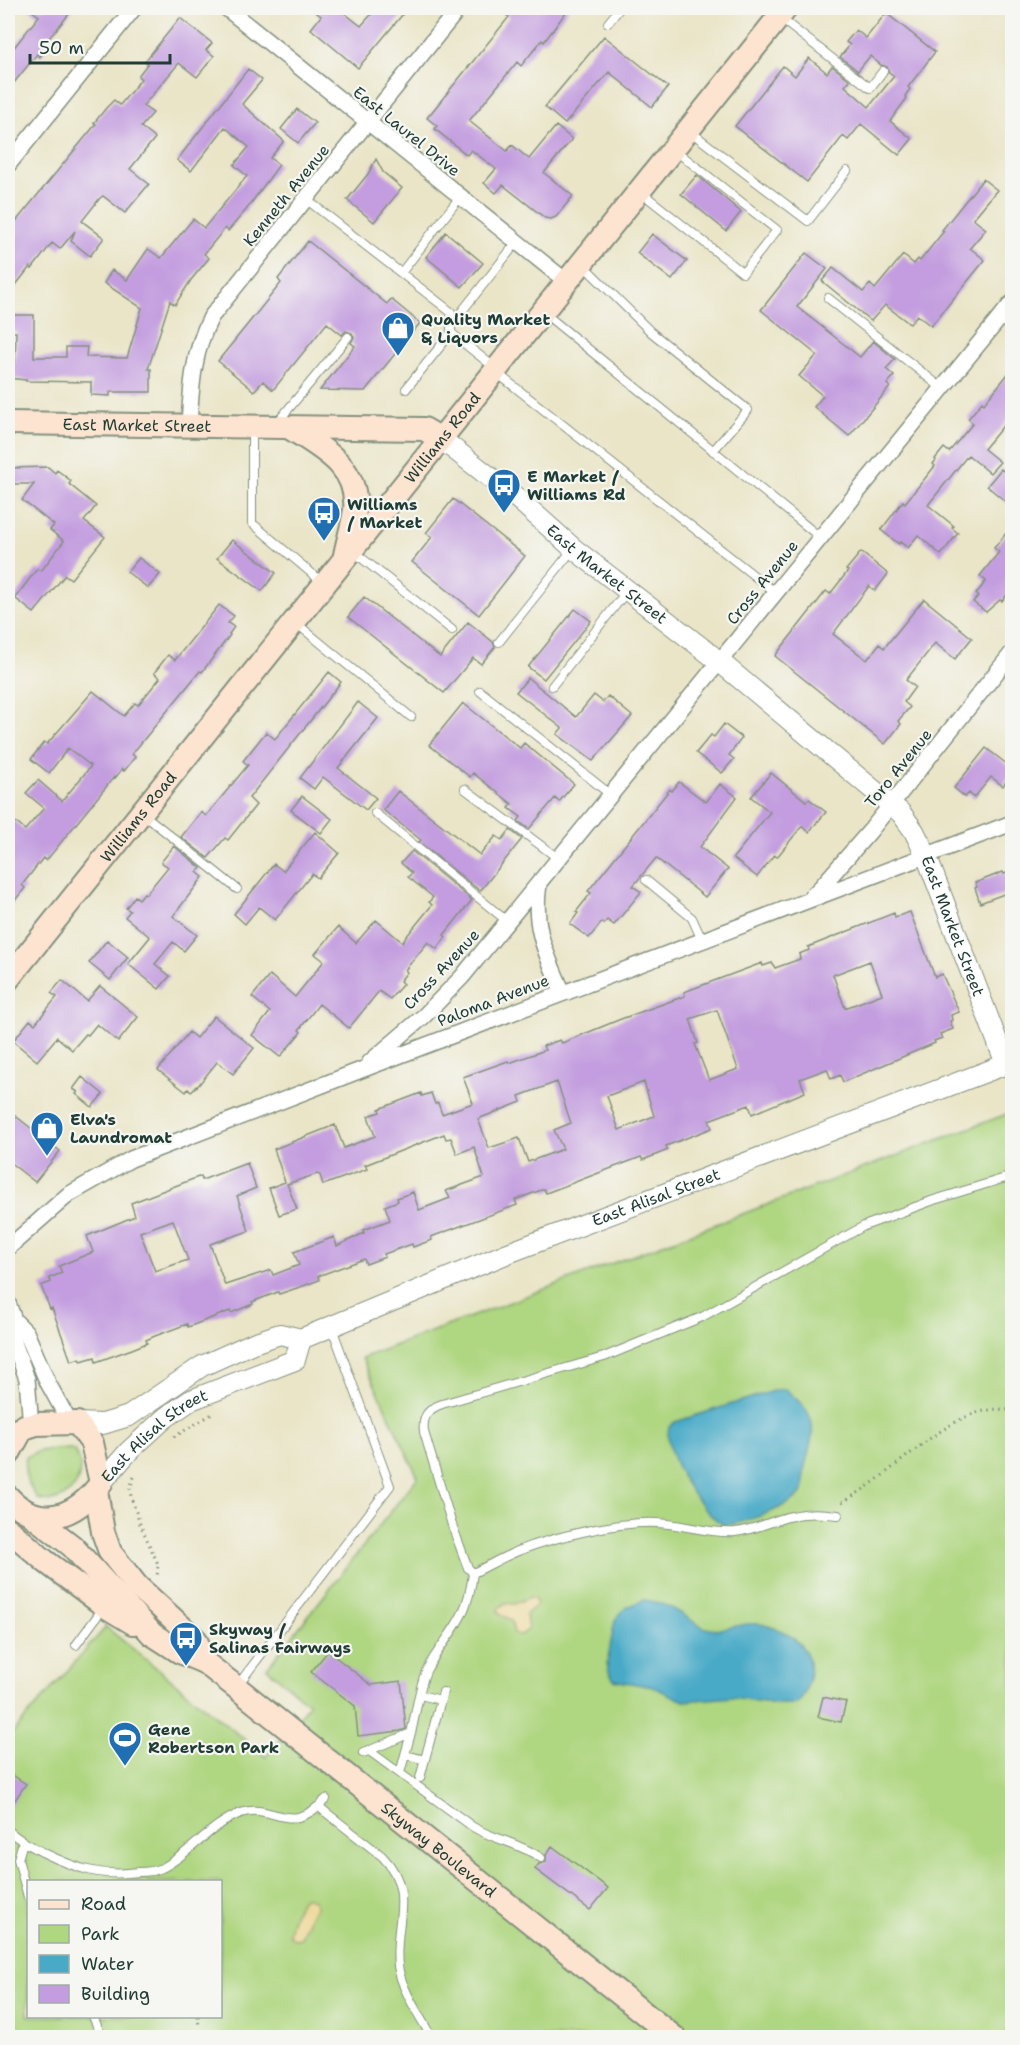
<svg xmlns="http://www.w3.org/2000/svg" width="1020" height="2045" font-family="'Shantell Sans',sans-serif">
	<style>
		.green { fill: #afd680; stroke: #678a5a; stroke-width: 1.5; fill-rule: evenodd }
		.sand { fill: #eeda9e; stroke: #868c69; stroke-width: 1.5 }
		.water { fill: #48aac7; stroke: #34747e; stroke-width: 1.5 }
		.building { fill: #c39ddf; fill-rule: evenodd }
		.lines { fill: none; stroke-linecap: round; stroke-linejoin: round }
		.service-casing { stroke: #84917e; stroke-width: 10 }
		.minor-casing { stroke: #84917e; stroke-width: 18 }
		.tertiary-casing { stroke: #84917e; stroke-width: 22 }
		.secondary-casing { stroke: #84917e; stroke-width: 26 }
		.path { stroke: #84917e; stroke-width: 3; stroke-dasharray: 1.5 4.5; stroke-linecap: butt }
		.service { stroke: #fff; stroke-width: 8 }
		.minor { stroke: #fff; stroke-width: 15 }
		.tertiary { stroke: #fff; stroke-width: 20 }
		.secondary { stroke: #fde4d1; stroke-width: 22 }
		.labels { text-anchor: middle; stroke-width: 4.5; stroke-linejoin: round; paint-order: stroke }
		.street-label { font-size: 16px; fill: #1f3d34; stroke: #f6f6f2 }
		.poi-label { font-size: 16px; font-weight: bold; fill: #1f3d34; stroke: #f6f6f2; text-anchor: start }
	</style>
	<rect width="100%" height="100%" fill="#f6f6f2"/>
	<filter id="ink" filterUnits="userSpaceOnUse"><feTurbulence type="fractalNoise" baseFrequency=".0167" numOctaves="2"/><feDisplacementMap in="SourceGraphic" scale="12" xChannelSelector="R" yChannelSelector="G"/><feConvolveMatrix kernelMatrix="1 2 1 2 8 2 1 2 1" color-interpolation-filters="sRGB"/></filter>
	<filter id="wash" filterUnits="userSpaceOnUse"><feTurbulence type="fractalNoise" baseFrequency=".008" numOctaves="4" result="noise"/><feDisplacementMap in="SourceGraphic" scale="24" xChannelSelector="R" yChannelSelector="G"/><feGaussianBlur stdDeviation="1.35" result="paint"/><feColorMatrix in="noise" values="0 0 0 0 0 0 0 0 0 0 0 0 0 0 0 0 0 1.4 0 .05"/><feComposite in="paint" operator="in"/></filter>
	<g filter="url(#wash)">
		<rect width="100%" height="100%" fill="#eae5c7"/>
		<!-- green -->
		<path class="green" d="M1012,1112V2025L1002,2037L8,2038V1738L106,1627L266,1757L309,1704L267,1668L418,1477L362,1358ZM28,1882H220V2016H28Z
			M70,1449L74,1450C92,1474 67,1509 38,1499C29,1487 22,1472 26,1458C36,1448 56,1450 70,1449Z"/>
		<!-- sand -->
		<path class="sand" d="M530,1597L534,1598L537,1603L536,1606L526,1614L528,1630L521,1635L514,1634L511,1620L499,1614L498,1609L505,1603L514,1604Z
			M305,1897L313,1900L316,1907L309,1917L301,1938L294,1939L289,1935C290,1921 296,1911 301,1899Z"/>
		<!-- water -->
		<path class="water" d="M785,1389C820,1417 815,1427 805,1466C802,1475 807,1485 801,1493C791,1507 742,1524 724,1525C700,1512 662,1455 669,1427L675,1422L776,1390Z
			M644,1600C657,1601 671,1607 682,1614C690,1619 697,1625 706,1628C722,1633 744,1620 765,1625C792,1632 814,1649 809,1679C807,1688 803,1698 797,1704H776L733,1697L684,1701L653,1687L614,1680L609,1672L607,1664L615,1620L625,1608Z"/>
		<g id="blocks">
			<!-- building -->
			<path class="building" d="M28,8H74L45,43L49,46L40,57L37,54L8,90V55L39,16Z
				M310,8H338L361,26L377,8H408L358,68L311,29L321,16Z
				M497,8H569L544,42L542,40L521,66L517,62L469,121L507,151L512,145L529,159L556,126L572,139L544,173L573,196L556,217L551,219L545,218L503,185L496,193L484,183L496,169L471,150L467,155L435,129L437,126L427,118L509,17Z
				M886,13L935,52L908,87L910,89L905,96L907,98L890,121L912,139L899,155L861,124L848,140L843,136L807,182L735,126L783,66L795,76L809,58L827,73L832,66L850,80L845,86L869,107L894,76L889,72L887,67L881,65L870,56L858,71L840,57L850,45L846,42L856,30L866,38Z
				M180,18L212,43L206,50L214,56L197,77L179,63L143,106L153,113L141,127L155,138L130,169L149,184L125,213L103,196L100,198L82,221L104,238L90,256L71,241L75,231L60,249L52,243L32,269L30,267L8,295V231L96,124L94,123L106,108L114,100L120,105L141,79L138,76L148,63L145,61Z
				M604,36L668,87L652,107L609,72L565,124L545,107Z
				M248,69L262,80L242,104L284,141L270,158L279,165L246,210L228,231L225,228L204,254L209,258L191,280L175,305L170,301L148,369H151V392H110V396L91,395V382L26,381V380L8,378V362H15L16,332H8V315H34V357H66V347H87L86,357L127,358L142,308L104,283L112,270L127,280L148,249L161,258L193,219L204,228L247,176L234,165L249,147L225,127L191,171L177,160Z
				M297,109L315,123L298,143L281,129Z
				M376,159L383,172L402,188L374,222L347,200L368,174Z
				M697,175L741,212L726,231L681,194Z
				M983,179L997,190L973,219L986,229L970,248L985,260L931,326L917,315L910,324L885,305L871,321L822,281L833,268L863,292L870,284L875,289L903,255L914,264L918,259L920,261L944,231L942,230Z
				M446,232L483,263L462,287L426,257Z
				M652,234L687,261L672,280L637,253Z
				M308,241L387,304L391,299L420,323L365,391L320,390L355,346L351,343L354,337L352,333L346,331L342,335L327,323L273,390L263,381L254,391L218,361L281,283L278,279Z
				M806,253L827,269L797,307L860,357L873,341L895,359L886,369L894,376L887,384L890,387L849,436L814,407L823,396L799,376L817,355L761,310Z
				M1012,369V415L984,449L1000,462L990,473L968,455L928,505L954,526L952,528L958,533L941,555L918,535L908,548L900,542L899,544L881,530L903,501L905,503L935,466L933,464L936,460L935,459L944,448L949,452L973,423L968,419L982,402L984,404Z
				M48,467L55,473L57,470L71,481L69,484L96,506L84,521L105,537L71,579L65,575L34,613L15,598L37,569L41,571L64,541L50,530L54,525L22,500L34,484H9V468Z
				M1001,469L1012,478V507L987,486Z
				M453,499L525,556L479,615L412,562L432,537L426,533Z
				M1012,526V588L1002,601L1000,600L986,612L973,602L978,596L976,594L986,581L980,576L999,552L994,548Z
				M232,540L276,573L262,591L217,558Z
				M861,552L888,574L875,591L869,586L833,634L867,660L879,644L884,648L924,599L972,638L955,659L935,643L906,680L915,687L904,702L910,707L898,721L901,724L885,744L775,656L826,591L830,594L848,571L846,570Z
				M139,558L160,574L148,588L127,572Z
				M364,597L440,657L468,622L493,642L495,647L481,664L473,658L444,693L348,617Z
				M219,605L234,616L228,623L234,627L229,634L230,635L202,672L200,671L132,754L135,757L124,771L122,769L115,778L114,777L46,861L43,858L22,885L25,888L8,909V816L25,830L44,808L26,793L38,780L62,801L91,766L68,748L49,773L31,759L44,742L47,744L93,691L124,716L135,703L138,705L160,678L154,673L168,655L175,660Z
				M575,609L591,621L544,679L528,667Z
				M329,672L341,682L249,798L256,805L228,840L225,838L208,858L181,837L201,812L206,816L248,765L243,761L266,732L275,739Z
				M528,678L576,717L594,695L603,702L608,696L632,716L593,761L557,734L562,728L516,692Z
				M358,702L378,718L338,768L376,798L366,810L323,777L314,789L300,778Z
				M463,703L520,748L524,743L574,784L559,802L555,798L529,829L518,821L521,817L509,808L512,804L473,773L470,777L429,745Z
				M724,724L742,738L729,755L734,759L722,773L696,753L711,735L714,737Z
				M986,748L1012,768V774L1003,786L991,777L974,798L969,793L965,797L954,788Z
				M771,773L806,801L809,799L826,812L809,832L802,826L777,857L774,855L757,877L733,858L770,812L751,797Z
				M679,782L706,802L720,784L737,797L700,847L728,869L705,897L656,858L633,886L641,892L614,925L607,920L604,924L602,922L589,938L570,924L578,913L576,912L591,893L588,891L670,789L672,791Z
				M398,791L480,855L496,836L502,840L510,830L522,839L480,891L419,842L421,840L383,810Z
				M302,796L332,819L321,833L291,810Z
				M315,832L339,853L318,878L312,874L275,920L259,907L245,924L234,914L274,864L283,871Z
				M174,846L201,868L197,872L203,877L173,916L197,935L184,951L173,942L155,964L170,976L159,989L128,964L150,937L125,917L130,911L126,908L135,896L139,899L144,893L146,894L168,867L161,862Z
				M412,851L472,900L444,935L446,937L437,949L428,942L405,970L407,972L400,981L403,984L390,999L379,991L349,1028L319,1004L299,1030L301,1032L280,1057L252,1035L270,1012L252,997L270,975L295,997L324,961L315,954L338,927L356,943L376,920L402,942L432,905L429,902L433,897L408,877L412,873L401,863Z
				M1012,871V891L980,903L975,888L977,887L975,883L1003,872L1004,874Z
				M910,912L935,977L942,974L959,1012L951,1015L952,1020L950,1021L953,1029L940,1034L942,1038L934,1041L935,1043L843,1082L840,1075L831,1079L827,1069L800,1079L805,1092L752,1114L749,1105L709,1120L712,1128L666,1146L668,1150L643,1160L641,1157L546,1193L544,1189L515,1200L517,1205L431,1237L432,1240L413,1247L412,1244L384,1254L385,1257L366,1264L364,1259L318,1276L319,1280L306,1285L279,1294L278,1292L252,1302L253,1304L231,1313L230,1311L188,1327L187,1324L155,1336L146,1340L147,1343L132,1349L96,1362L95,1357L81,1361L80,1358L71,1361L52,1308L50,1309L41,1286L51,1282L49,1278L62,1273L59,1266L93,1252L87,1236L135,1216L131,1203L201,1176L202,1180L247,1163L256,1188L237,1196L249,1231L210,1244L225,1285L271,1270L273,1275L299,1265L294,1252L334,1237L337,1246L364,1233L363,1230L390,1220L385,1206L398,1201L397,1198L413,1192L419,1210L450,1198L446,1191L484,1177L474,1147L457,1154L451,1138L446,1139L444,1134L365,1165L367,1169L323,1185L320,1175L317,1174L287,1184L297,1209L279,1215L269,1188L285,1182L274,1149L335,1125L344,1148L375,1136L368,1116L380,1112L379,1109L421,1093L422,1096L431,1093L435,1104L438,1103L442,1114L473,1103L463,1077L508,1061L509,1063L512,1062L545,1050L543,1046L560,1040L562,1043L621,1019L685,996L684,992L762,963L763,966L772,963L775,968L800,959L799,954L809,950L808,947L894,913L895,917ZM870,961L882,994L845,1008L833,975ZM717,1010L738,1069L709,1080L695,1044L698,1043L690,1019ZM557,1082L571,1123L554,1130L563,1149L528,1162L519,1138L489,1148L478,1119L521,1102L519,1096ZM644,1082L654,1116L619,1130L607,1096ZM173,1220L188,1260L155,1271L140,1232Z
				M107,940L128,957L110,980L89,963Z
				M62,980L87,1001L100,986L138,1017L118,1042L97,1024L88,1035L86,1034L72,1050L57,1037L37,1061L13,1041L30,1020L35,1024L57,997L51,993Z
				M214,1016L254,1048L233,1074L217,1062L197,1087L196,1086L191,1092L188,1089L186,1092L158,1070L189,1032L196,1038Z
				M82,1077L103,1094L92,1107L76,1094L78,1092L73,1089Z
				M8,1110L60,1151L35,1182L8,1161Z
				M328,1651L371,1685L401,1681L406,1729L400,1731L358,1736L355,1706L311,1672Z
				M823,1697L846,1702L841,1722L818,1717Z
				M8,1772L26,1784L8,1810Z
				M552,1846L608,1888L590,1910L535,1869L539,1864L546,1862V1855Z"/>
		</g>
	</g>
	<g filter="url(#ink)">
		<use href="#blocks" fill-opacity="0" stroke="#84917e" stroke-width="1.5"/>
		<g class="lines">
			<!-- service casing -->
			<g class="service-casing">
				<path id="service" d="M780,18L870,88L883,71
					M608,23L620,8
					M691,132L808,221L847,171
					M642,193L743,273L777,230L676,151
					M306,199L451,312V333L494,367
					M582,264L651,332L748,410L713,451
					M401,273L460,197
					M828,298L943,389
					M544,313L821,538
					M451,325L517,242
					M497,373L776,593
					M406,389L451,333
					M276,424L348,337
					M252,428V523L322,582
					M354,552L452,630
					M296,623L411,717
					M499,642L573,549
					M552,686L627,591
					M480,691L611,795
					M465,789L559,859
					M142,813L237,889
					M375,813L508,922
					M646,880L692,918L702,940
					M473,1573L468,1568L452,1525L424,1432C422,1416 428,1409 442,1404L604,1357L702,1317L864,1226L934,1200L1012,1176
					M76,1645L104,1607
					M237,1686L390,1486L332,1328
					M420,1695L441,1700
					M368,1750L473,1827C495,1840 520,1843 541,1858
					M363,1753L411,1733C415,1718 420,1682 427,1669C449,1630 467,1623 473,1573C488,1566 503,1557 518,1551C553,1537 620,1521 657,1523C683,1524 709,1534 735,1532C755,1530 773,1520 792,1516C808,1512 822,1513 838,1515
					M406,1755L425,1760
					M400,1773L411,1733
					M420,1778L443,1692
					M319,1807L382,1856C417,1892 393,1924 398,1966C401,1989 421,2018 432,2038
					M8,1830C18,1840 30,1845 42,1852C77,1869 100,1877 139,1872C146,1872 155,1871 162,1868C190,1854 211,1824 241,1813C274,1802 289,1838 326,1799
					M23,1842L18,1859L28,1897
					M93,2016L102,2038"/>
			</g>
			<!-- minor casing -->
			<g class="minor-casing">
				<path id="minor" d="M226,8L567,282
					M8,165L134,8
					M189,426C191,388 193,351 211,317L459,8
					M539,884C532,928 546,953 563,993
					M811,897L822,886L870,831L1012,653
					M370,1062L424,1016L462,977L1012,303
					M8,1248L68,1195L131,1159L361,1070L1012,823
					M8,1303L14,1320L26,1332L48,1383L70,1423
					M14,1320L12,1337L27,1379L31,1425"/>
			</g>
			<!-- tertiary casing -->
			<g class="tertiary-casing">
				<g id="tertiary">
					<path id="s1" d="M441,439L518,499L574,549L720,662L901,813L914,831L926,855L1006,1064"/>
					<path id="s2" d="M77,1423L103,1424L129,1416L202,1366L253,1343L280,1334L301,1339L508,1253L1012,1062"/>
					<path id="s3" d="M101,1483L129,1451L165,1418L191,1400L295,1360L301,1339"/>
				</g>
			</g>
			<!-- secondary casing -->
			<g class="secondary-casing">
				<g id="secondary">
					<path id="s4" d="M8,423L424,429L441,439"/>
					<path d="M290,428C321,448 359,466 355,510C353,525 348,540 345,555"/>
					<path id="s5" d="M8,979L786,8"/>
					<path d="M8,1433L36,1424L77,1423L92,1443L101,1483C76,1517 40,1531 8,1497"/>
					<path d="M8,1455L24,1426"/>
					<path d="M96,1490L103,1532L110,1552L137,1586L196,1640L204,1662"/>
					<path id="s6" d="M33,1516L72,1546L152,1634L180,1652L204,1662L236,1687L675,2038"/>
					<path d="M8,1529L45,1561L105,1606L133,1623"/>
				</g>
			</g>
			<!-- path -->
			<path class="path" d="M174,1437L212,1414
				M134,1477L130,1488L131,1497L140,1524L158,1564L157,1578
				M842,1502C889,1479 940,1417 989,1410C997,1408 1005,1410 1012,1410
				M198,2016L199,2027"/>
			<!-- service -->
			<use href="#service" class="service"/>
			<!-- minor -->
			<use href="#minor" class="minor"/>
			<!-- tertiary -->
			<use href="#tertiary" class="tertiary"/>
			<!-- secondary -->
			<use href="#secondary" class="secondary"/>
		</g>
	</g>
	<!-- icons -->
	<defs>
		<g id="shop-pin" transform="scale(1.725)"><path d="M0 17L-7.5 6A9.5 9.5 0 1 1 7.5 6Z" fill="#1f6fb2" stroke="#f6f6f2"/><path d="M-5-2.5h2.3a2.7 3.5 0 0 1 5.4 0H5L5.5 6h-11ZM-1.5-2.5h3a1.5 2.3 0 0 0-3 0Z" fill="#fff"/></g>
		<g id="bus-pin" transform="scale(1.725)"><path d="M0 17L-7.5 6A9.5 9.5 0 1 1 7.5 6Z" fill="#1f6fb2" stroke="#f6f6f2"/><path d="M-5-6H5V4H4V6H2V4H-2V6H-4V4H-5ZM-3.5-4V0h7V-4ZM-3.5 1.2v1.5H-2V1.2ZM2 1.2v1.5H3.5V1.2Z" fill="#fff"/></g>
		<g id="stadium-pin" transform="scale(1.725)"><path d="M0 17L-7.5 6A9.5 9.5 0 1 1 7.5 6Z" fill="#1f6fb2" stroke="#f6f6f2"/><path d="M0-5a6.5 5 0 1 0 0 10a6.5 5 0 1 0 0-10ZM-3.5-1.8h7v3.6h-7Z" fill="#fff"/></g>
	</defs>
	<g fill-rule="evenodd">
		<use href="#shop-pin" x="398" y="328"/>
		<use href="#bus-pin" x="504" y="485"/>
		<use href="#bus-pin" x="324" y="513"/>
		<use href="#shop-pin" x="47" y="1128"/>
		<use href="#bus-pin" x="186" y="1638"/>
		<use href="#stadium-pin" x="125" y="1738"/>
	</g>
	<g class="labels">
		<!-- street labels -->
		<g class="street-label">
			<text transform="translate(407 131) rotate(39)" y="6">East Laurel Drive</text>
			<text transform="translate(286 195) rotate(-51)" y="6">Kenneth Avenue</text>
			<text dy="6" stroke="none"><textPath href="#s4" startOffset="129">East Market Street</textPath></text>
			<text dy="6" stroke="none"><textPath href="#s5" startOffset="694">Williams Road</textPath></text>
			<text dy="6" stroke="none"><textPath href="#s1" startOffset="214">East Market Street</textPath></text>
			<text transform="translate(762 582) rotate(-51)" y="6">Cross Avenue</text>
			<text transform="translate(898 768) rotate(-51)" y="6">Toro Avenue</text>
			<text dy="6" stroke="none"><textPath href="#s5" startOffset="208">Williams Road</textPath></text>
			<text dy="6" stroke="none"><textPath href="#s1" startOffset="718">East Market Street</textPath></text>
			<text transform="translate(441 969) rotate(-47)" y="6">Cross Avenue</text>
			<text transform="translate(493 1000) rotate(-21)" y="6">Paloma Avenue</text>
			<text dy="6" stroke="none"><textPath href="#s2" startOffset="630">East Alisal Street</textPath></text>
			<text dy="6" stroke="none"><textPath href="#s3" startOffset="72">East Alisal Street</textPath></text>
			<text dy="6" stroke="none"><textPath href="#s6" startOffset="528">Skyway Boulevard</textPath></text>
		</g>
		<!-- poi labels -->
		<g class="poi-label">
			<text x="421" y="325">Quality Market<tspan x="421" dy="18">&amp; Liquors</tspan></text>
			<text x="527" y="482">E Market /<tspan x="527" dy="18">Williams Rd</tspan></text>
			<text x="347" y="510">Williams<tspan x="347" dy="18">/ Market</tspan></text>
			<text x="70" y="1125">Elva's<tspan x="70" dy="18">Laundromat</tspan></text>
			<text x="209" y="1635">Skyway /<tspan x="209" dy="18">Salinas Fairways</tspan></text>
			<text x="148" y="1735">Gene<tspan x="148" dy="18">Robertson Park</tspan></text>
		</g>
	</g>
	<!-- margin -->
	<rect width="1020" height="2045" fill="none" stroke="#f6f6f2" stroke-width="30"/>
	<!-- legend -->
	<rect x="27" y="1880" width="195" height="138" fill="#f6f6f2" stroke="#a0aca6" stroke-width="1.5"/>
	<rect x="39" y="1900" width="30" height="9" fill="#fde4d1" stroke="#a0aca6" stroke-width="1.5"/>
	<text x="81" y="1910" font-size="18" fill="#1f3d34">Road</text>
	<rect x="39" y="1925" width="30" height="18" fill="#afd680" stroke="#a0aca6" stroke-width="1.5"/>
	<text x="81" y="1940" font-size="18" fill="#1f3d34">Park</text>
	<rect x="39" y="1955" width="30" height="18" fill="#48aac7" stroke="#a0aca6" stroke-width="1.5"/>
	<text x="81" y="1970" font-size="18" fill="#1f3d34">Water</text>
	<rect x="39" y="1985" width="30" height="18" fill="#c39ddf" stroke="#a0aca6" stroke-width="1.5"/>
	<text x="81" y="2000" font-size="18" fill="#1f3d34">Building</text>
	<!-- scale -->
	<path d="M30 54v9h140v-9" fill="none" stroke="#1f3d34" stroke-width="3"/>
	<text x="39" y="54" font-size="18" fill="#1f3d34" stroke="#f6f6f2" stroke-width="4.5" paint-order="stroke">50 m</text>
</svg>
